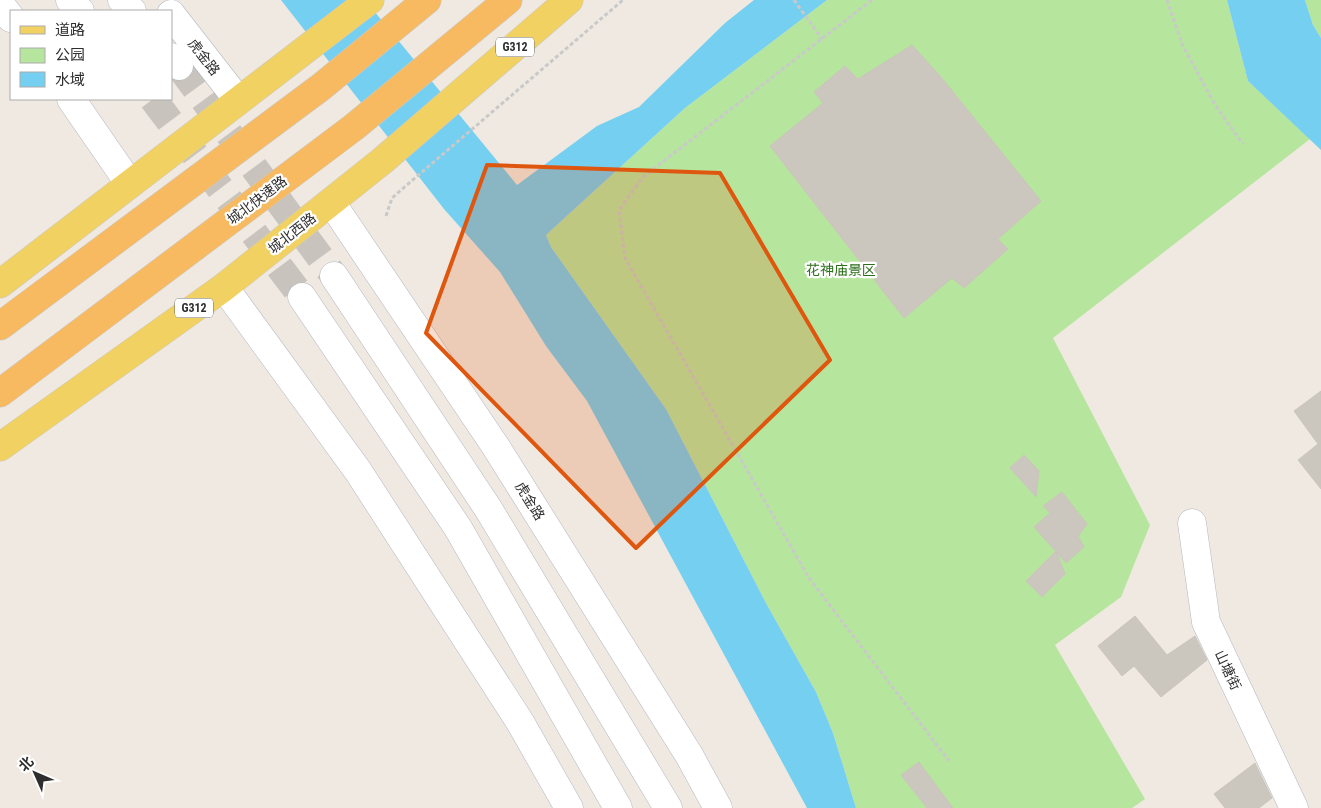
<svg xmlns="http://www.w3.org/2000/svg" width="1321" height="808" font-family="'Roboto Condensed','Noto Sans SC',sans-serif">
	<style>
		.green { fill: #b6e59e }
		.water { fill: #75cff0 }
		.building { fill: #cbc7bf; stroke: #cbc5ba }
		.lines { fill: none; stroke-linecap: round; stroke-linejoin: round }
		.secondary-tunnel { stroke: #c8c4bd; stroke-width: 28; stroke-dasharray: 28 14; stroke-linecap: butt }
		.tertiary-casing { stroke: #b4b7c1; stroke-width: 29 }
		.secondary-casing { stroke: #b4b7c1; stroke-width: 29 }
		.primary-casing { stroke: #c9c9c9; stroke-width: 29 }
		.trunk-casing { stroke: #c9c9c9; stroke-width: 29 }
		.path { stroke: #c9c9c9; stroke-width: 3; stroke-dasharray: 4 2.5; stroke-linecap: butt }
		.tertiary { stroke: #fff; stroke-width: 28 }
		.secondary { stroke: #fff; stroke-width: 28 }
		.primary { stroke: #f2d163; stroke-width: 28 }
		.trunk { stroke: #f8ba60; stroke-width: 28 }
		.marked { fill: #df570e; fill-opacity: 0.2; stroke: #df570e; stroke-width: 4; stroke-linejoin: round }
		.labels { text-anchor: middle; stroke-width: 4.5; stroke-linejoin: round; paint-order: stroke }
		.shield { fill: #fff; stroke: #6d6d6d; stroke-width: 1 }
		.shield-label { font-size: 12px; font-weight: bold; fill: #2e2e2e }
		.street-label { font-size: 14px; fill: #2e2e2e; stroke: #fff }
		.park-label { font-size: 14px; fill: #2c6e1b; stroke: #fff }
	</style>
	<rect width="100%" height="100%" fill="#efe9e1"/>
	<!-- green -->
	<path class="green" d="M827,0H1227L1248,81L1310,139L1053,338L1150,525L1121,597L1055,645L1145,799L1132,808H856L833,733L816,692L767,605L666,409L551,247L546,235L685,108Z
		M1305,0H1321V38L1313,25Z"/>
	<!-- water -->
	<path class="water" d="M281,0H365L517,185L597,126L639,107L725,23L754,0H827L685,108L546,235L551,247L666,409L767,605L816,692L833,733L856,808H807L587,401L546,346L500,272L444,209Z
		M1227,0H1305L1313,25L1321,38V150L1248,81Z"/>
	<!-- building -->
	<path class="building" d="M912,45L941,77L1041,201L998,239L1008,249L964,288L952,278L904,318L770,146L823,103L814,92L845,66L858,79Z
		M1321,391V489L1298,460L1318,444L1294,411Z
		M1024,455L1039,471L1036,497L1010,468Z
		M1062,492L1087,524L1078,536L1084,547L1066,563L1034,527L1050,513L1043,506Z
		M1056,551L1065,574L1042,597L1026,581Z
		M1135,616L1167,655L1195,636L1207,660L1161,697L1134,666L1122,676L1098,646Z
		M919,762L953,808H927L901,775Z
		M1255,763L1272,798L1259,808H1225L1214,794Z"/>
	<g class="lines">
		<!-- secondary-tunnel -->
		<path class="secondary-tunnel" d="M179,66L334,276
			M153,99L302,297"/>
		<!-- tertiary casing -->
		<g class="tertiary-casing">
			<path id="tertiary" d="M0,4L11,18
				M171,14L238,100
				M71,99L129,183
				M331,202L496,447L689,755L718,808
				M224,287L358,471L520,722L569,808
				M1192,523L1206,622L1294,808"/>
		</g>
		<!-- secondary casing -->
		<g class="secondary-casing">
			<path id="secondary" d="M70,0L80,11
				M122,0L132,11
				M171,57L179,66
				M334,276L489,510L668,808
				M302,297L458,528L618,808"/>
		</g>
		<!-- primary casing -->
		<g class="primary-casing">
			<path id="primary" d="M0,284L370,0
				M0,447L224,287L382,161L569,0"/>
		</g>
		<!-- trunk casing -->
		<g class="trunk-casing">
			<path id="trunk" d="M0,326L321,87L427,0
				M0,393L354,127L508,0"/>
		</g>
		<!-- path -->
		<path class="path" d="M794,0L822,39
			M872,0L643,177L619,210L625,258L809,578L949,761
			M1167,0L1182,44L1215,105L1243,144
			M386,216L392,198L408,184L623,0"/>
		<!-- tertiary -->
		<use href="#tertiary" class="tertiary"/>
		<!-- secondary -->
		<use href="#secondary" class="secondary"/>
		<!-- primary -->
		<use href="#primary" class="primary"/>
		<!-- trunk -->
		<use href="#trunk" class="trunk"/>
	</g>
	<!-- marked area -->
	<path class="marked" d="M487,165L720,173L830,360L636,548L426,333Z"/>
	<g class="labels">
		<!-- shield labels -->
		<g class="shield">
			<rect x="496" y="37.5" width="38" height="19" rx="4"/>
			<rect x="175" y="298.5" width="38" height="19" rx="4"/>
		</g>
		<g class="shield-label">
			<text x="515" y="51">G312</text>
			<text x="194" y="312">G312</text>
		</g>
		<!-- street labels -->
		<g class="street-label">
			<text transform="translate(204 57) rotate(52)" y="5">虎金路</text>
			<text transform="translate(257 200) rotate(-37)" y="5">城北快速路</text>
			<text transform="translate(292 233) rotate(-38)" y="5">城北西路</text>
			<text transform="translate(530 501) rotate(58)" y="5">虎金路</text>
			<text transform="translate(1228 670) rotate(65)" y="5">山塘街</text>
		</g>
		<!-- park labels -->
		<g class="park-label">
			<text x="841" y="275">花神庙景区</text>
		</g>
	</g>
	<!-- legend -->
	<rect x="10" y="10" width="162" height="90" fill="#ffffff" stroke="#ababab"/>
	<rect x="20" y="26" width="25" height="8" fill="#f2d163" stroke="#ababab"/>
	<text x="55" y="35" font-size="15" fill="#2e2e2e">道路</text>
	<rect x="20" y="48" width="25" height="15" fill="#b6e59e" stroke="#ababab"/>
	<text x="55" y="60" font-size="15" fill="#2e2e2e">公园</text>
	<rect x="20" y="72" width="25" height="15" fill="#75cff0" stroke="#ababab"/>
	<text x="55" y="85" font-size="15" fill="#2e2e2e">水域</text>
	<!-- north arrow -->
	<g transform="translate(35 773) rotate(315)" stroke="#ffffff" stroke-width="4" paint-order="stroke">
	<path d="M0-4L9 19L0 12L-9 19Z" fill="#2e2e2e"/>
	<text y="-8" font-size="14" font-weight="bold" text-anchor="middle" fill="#2e2e2e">北</text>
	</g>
</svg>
